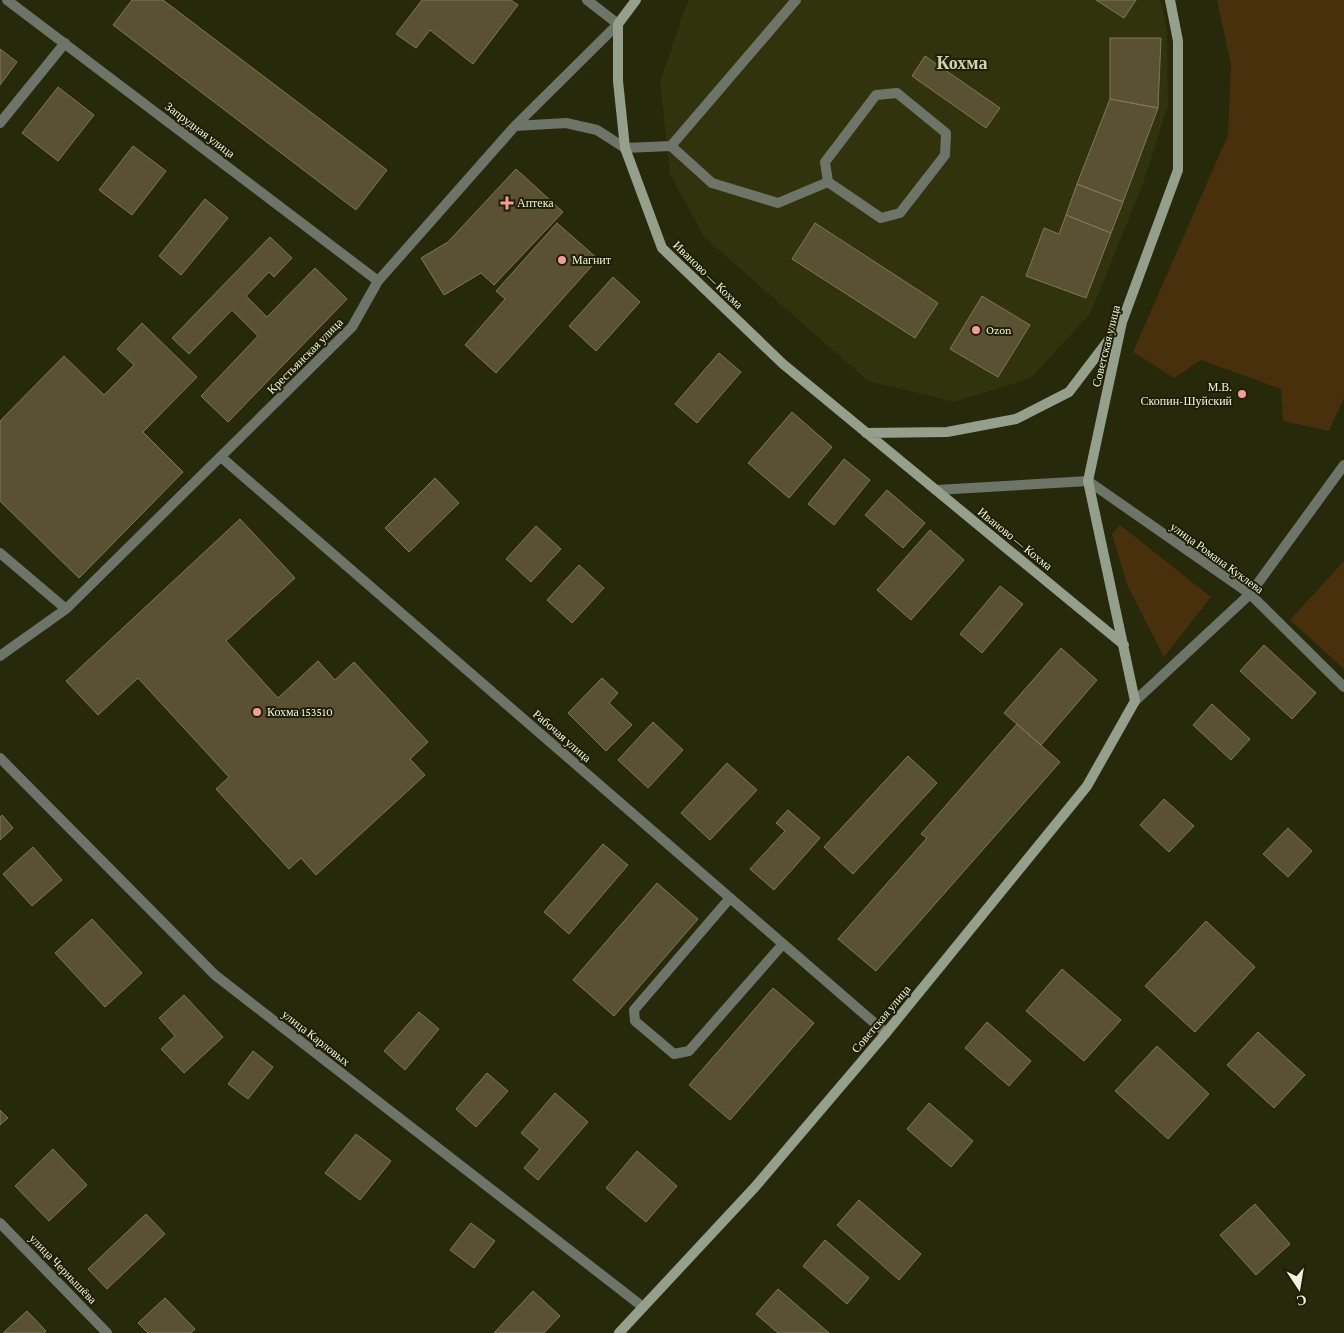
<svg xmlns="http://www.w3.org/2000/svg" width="1344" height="1333" font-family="'Crimson Pro',serif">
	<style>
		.built { fill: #31330d }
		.green { fill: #47300b }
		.building { fill: #5a5133; stroke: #817758 }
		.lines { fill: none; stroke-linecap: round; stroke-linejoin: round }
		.service { stroke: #6d7468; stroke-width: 10 }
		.minor { stroke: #6d7468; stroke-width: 10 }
		.tertiary { stroke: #6d7468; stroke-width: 10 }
		.secondary { stroke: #95a08c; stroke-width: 10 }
		.poi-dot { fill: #f59b9d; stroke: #1e1f03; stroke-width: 2 }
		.labels { text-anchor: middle; stroke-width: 4; stroke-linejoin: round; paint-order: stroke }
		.street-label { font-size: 12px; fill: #eff2e0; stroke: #1e1f03 }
		.poi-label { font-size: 12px; fill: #eff2e0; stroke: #1e1f03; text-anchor: start }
		.district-label { font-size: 18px; font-weight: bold; fill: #cfd3b0; stroke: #1e1f03 }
	</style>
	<rect width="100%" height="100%" fill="#27290b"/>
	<!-- built -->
	<path class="built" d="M689,0H1160L1167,29L1168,105L1143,184L1090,314L1031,378L954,402L868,381L704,237L670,174L660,82L685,8Z"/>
	<!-- green -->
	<path class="green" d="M1217,0H1344V398L1329,431L1283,421L1281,389L1201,360L1174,378L1133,352L1228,135L1231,65Z
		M1120,525L1211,597L1164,657L1128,587L1112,534Z
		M1344,561V669L1290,620Z"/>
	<!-- building -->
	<path class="building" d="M132,0H163L387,170L356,210L113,25Z
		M422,0H511L518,5L473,64L430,30L416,48L396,34Z
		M1096,0H1136L1124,18Z
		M1110,38H1161L1158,108L1110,99Z
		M0,49L17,62L0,85Z
		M925,56L1000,108L986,128L912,76Z
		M58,87L94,115L58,161L22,133Z
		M1110,99L1158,108L1123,202L1077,184Z
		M133,146L166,171L132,215L99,190Z
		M516,169L563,212L494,285L481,273L444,295L421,258L448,242Z
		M1077,184L1123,202L1111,233L1066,215Z
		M205,199L228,218L181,275L159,256Z
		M1066,215L1111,233L1086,298L1026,276L1044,228L1059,234Z
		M557,223L598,259L496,373L465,345L505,299L496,291Z
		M815,223L938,303L915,338L792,259Z
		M270,237L292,258L274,277L269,272L246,296L267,317L315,268L347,299L228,422L201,396L258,336L232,310L189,354L172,338Z
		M613,277L640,302L596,351L569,326Z
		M982,296L1030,325L998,377L950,349Z
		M142,323L197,377L143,432L183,472L79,578L0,501V421L64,356L104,395L134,365L117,349Z
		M719,353L741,372L697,423L675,404Z
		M792,412L832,447L789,498L748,463Z
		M844,459L870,480L834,525L808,504Z
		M435,478L459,503L409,552L385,528Z
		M887,490L925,523L903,548L865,515Z
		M240,519L295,578L226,641L278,698L318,661L335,680L354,662L428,742L410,759L425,775L316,875L301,858L289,869L216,789L229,777L138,678L98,715L66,681Z
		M536,526L561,549L531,582L506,559Z
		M930,530L964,560L911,620L877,590Z
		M579,565L604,588L572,623L547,600Z
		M1000,586L1023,604L982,653L960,634Z
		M1264,645L1316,693L1292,719L1240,671Z
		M1061,648L1097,680L1041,745L1004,713Z
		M602,678L618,693L609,703L632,725L606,751L568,713Z
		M1212,704L1250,739L1231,760L1193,725Z
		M653,722L683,750L648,788L618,760Z
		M1017,724L1060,762L876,971L838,939L927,838L921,834Z
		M908,756L937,783L853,874L824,847Z
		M727,763L757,790L710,840L681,813Z
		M1164,799L1194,826L1169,852L1140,825Z
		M788,810L820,838L774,890L750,869L785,831L776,823Z
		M2,815L13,828L0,840V817Z
		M1288,828L1312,851L1288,877L1263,854Z
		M603,844L628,865L569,934L544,912Z
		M33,847L62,880L32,906L3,874Z
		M657,883L698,919L614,1016L573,980Z
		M92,919L142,973L105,1007L55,953Z
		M1206,921L1255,967L1195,1032L1145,986Z
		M1062,969L1121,1020L1084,1061L1026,1011Z
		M773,988L814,1023L730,1120L689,1085Z
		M184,995L223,1037L184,1073L161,1049L175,1036L159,1018Z
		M419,1012L439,1029L405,1070L384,1051Z
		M987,1022L1031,1061L1009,1086L965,1048Z
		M1258,1032L1305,1075L1274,1108L1227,1065Z
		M1157,1046L1209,1094L1168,1139L1115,1091Z
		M253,1051L273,1067L248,1099L228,1084Z
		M487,1073L508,1091L476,1127L456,1109Z
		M555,1093L588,1122L538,1180L524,1168L540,1149L521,1133Z
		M929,1103L973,1141L951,1167L907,1129Z
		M0,1110L8,1118L0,1125Z
		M356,1134L391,1161L360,1200L325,1173Z
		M53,1149L87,1185L49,1221L15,1186Z
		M637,1151L677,1186L646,1222L606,1188Z
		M859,1200L921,1254L899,1280L837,1225Z
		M1255,1204L1290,1244L1256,1275L1220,1235Z
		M146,1214L165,1234L107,1289L88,1269Z
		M471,1223L495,1241L474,1268L450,1250Z
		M825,1240L869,1278L847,1304L803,1266Z
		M778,1289L829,1333H778L756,1314Z
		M533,1291L560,1316L544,1333H494Z
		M165,1298L195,1329L191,1333H148L138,1323Z
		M27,1311L46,1331L44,1333H3Z"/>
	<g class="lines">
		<!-- service -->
		<path class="service" d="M587,0L618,24
			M671,146L712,183L778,203L828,182L881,218L900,213L945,155L946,133L897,93L876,95L825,162L828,182
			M625,148L671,146L796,0
			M730,898L634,1010L635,1021L674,1054L689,1051L783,944"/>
		<!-- minor -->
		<path class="minor" d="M7,0L378,281
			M0,123L65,43
			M515,126L566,123L597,130L625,148
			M221,457L886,1033
			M0,553L66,609
			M0,656L66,609L352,327L378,281L515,126L618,24
			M1135,701L1250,594L1344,465
			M0,758L215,975L643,1307
			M0,1223L107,1333"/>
		<!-- tertiary -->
		<path class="tertiary" d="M936,490L1088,481L1250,594L1344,687"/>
		<!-- secondary -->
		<path class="secondary" d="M636,0L618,24V81L625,148L662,248L783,364L1124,645
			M866,433L947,432L1016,419L1069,392L1120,325
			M619,1333L755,1187L886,1033L1087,786L1135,701L1088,481L1122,322L1178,170V41L1170,0"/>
	</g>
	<!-- markers -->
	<g class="poi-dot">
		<path d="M504.5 195.5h5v5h5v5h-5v5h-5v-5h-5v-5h5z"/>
		<circle cx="562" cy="260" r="5"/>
		<circle cx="976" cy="330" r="5"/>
		<circle cx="1242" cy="394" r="5"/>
		<circle cx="257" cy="712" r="5"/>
	</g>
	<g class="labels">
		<!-- street labels -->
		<g class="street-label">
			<text transform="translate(200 130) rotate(37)" y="4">Запрудная улица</text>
			<text transform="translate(708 275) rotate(44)" y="4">Иваново — Кохма</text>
			<text transform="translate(1106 346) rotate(-76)" y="4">Советская улица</text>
			<text transform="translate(305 356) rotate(-45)" y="4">Крестьянская улица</text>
			<text transform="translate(1015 539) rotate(39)" y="4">Иваново — Кохма</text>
			<text transform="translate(1217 558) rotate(36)" y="4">улица Романа Куклева</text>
			<text transform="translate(562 736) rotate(41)" y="4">Рабочая улица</text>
			<text transform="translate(881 1019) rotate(-50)" y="4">Советская улица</text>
			<text transform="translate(316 1038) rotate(38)" y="4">улица Карловых</text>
			<text transform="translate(63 1269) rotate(46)" y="4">улица Чернышёва</text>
		</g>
		<!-- poi labels -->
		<g class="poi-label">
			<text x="517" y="207">Аптека</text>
			<text x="572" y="264">Магнит</text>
			<text x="986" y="334">Ozon</text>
			<text x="1232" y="391" text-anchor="end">М.В.<tspan x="1232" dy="14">Скопин-Шуйский</tspan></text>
			<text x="267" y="716">Кохма 153510</text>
		</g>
		<!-- district labels -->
		<g class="district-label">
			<text x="962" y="69">Кохма</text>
		</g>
	</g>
	<!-- north arrow -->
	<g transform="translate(1299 1288) rotate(168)" stroke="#1e1f03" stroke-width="4" paint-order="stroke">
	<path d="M0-4L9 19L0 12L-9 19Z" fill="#eff2e0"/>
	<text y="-8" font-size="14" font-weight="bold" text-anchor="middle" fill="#eff2e0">С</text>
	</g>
</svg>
